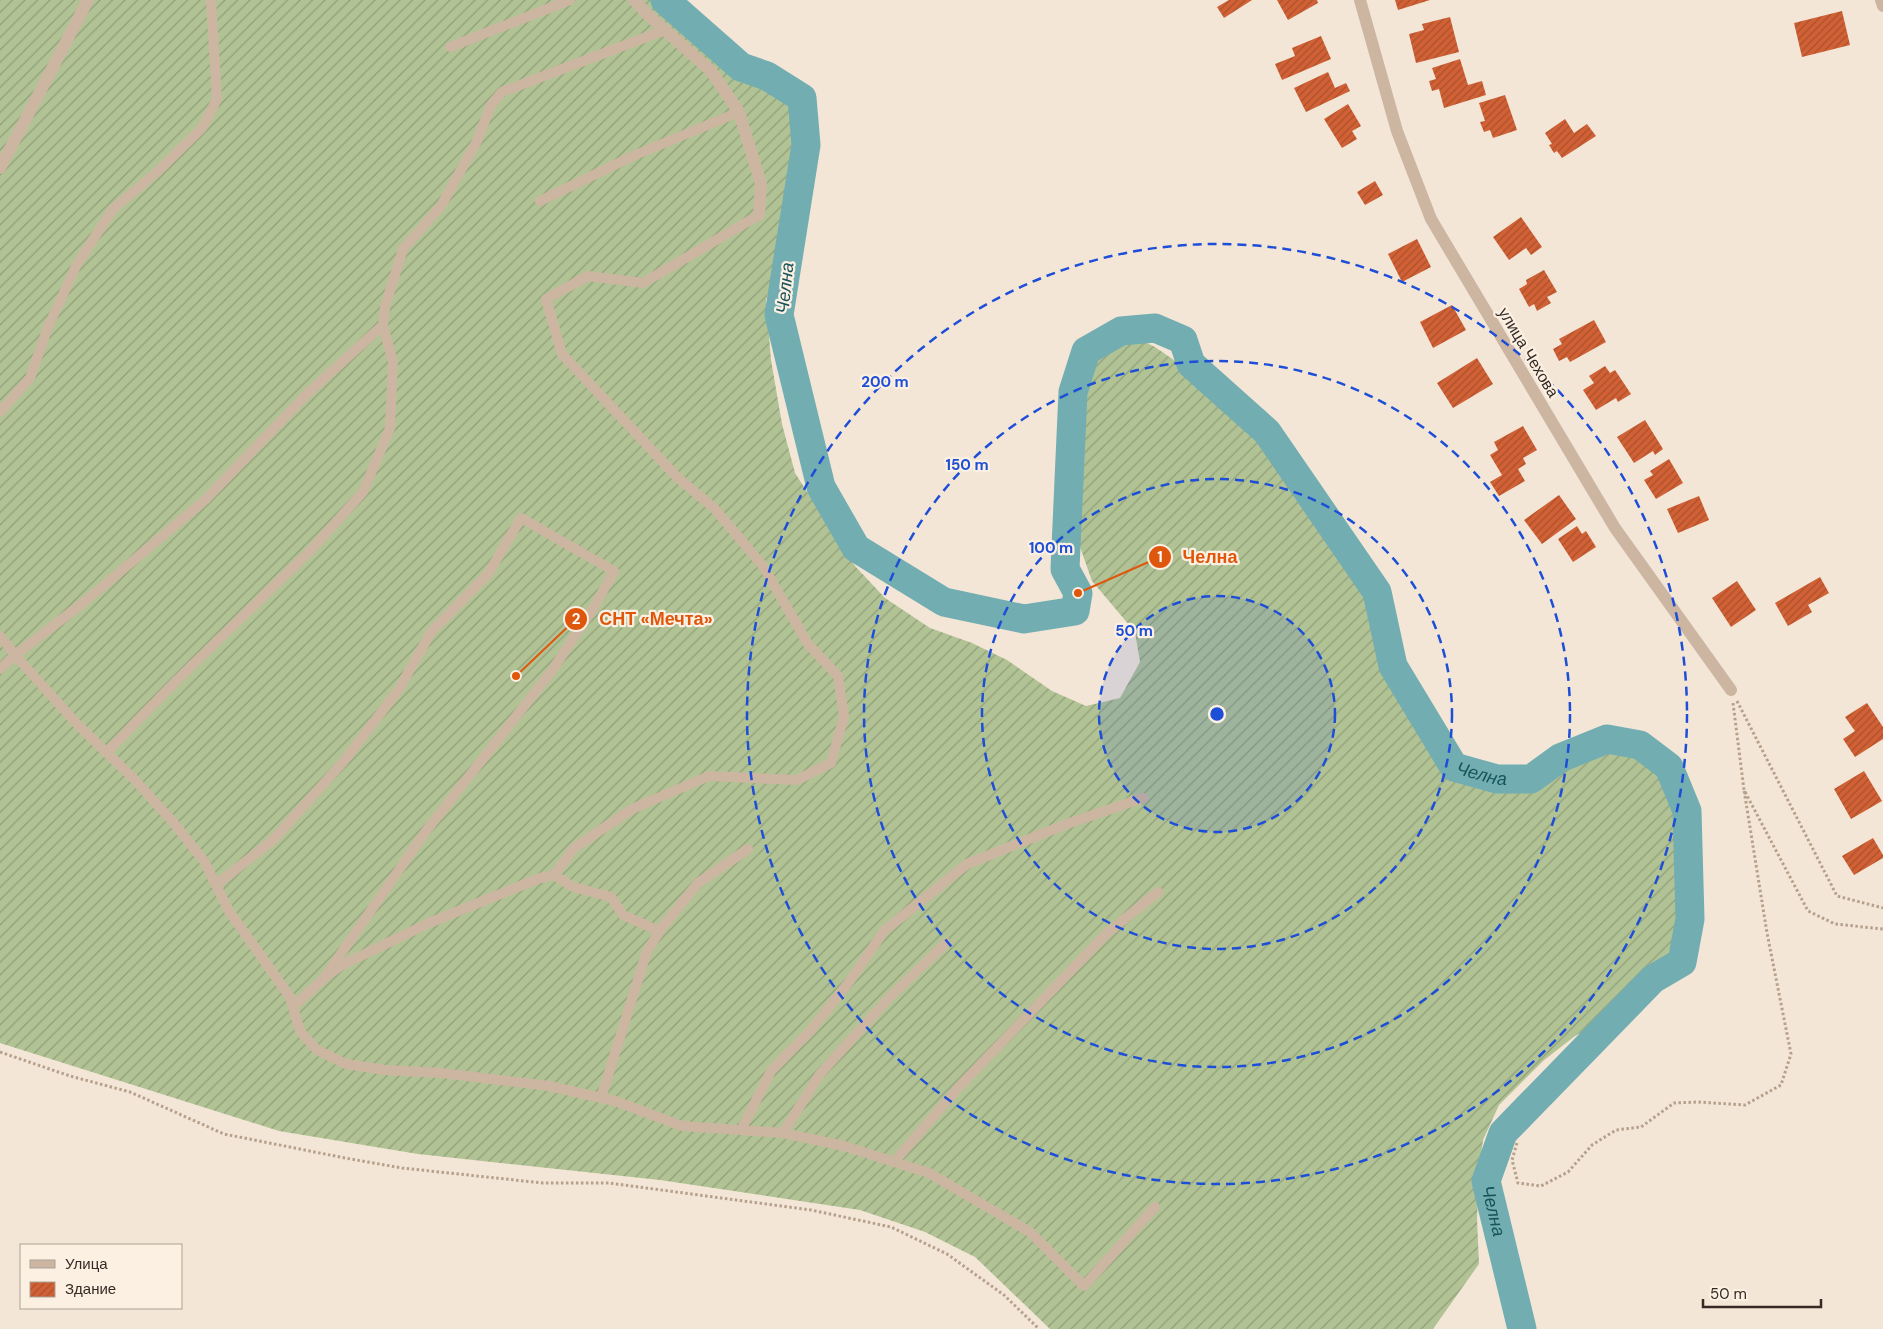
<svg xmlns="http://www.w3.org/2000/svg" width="1883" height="1329" font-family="'DM Sans',sans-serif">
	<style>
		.garden { fill: url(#garden-furrows) }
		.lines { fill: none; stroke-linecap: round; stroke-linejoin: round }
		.river { stroke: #72adb2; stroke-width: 29 }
		.building { fill: url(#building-hatch) }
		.path { stroke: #b7a08b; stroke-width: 3; stroke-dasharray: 2.5 2.5; stroke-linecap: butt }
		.lane { stroke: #ccb6a1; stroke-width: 10 }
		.street { stroke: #ccb6a1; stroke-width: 12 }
		.ring { fill: none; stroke: #1d4ed8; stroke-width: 2.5; stroke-dasharray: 9 6 }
		.labels { text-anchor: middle; stroke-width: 4.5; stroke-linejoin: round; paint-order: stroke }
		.street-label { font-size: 16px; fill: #352a24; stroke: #fbf0e2 }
		.water-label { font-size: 18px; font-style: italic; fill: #17535a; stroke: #fbf0e2 }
		.centre { fill: #1d4ed8; stroke: #fbf0e2; stroke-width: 2.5 }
		.ring-label { font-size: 15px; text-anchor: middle; font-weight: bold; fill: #1d4ed8; stroke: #fbf0e2; stroke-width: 4.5; stroke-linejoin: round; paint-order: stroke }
		.leader { fill: none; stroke: #df570d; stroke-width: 2 }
		.callout-dot { fill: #df570d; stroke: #fbf0e2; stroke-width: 2 }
		.mark-label { font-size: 15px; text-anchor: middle; font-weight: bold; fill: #fff }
		.callout-label { font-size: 18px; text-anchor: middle; font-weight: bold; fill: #df570d; stroke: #fbf0e2; stroke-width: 4.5; stroke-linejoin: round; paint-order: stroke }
	</style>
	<defs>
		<pattern id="garden-furrows" width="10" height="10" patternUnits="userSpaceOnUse" patternTransform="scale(1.25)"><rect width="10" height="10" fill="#b1c395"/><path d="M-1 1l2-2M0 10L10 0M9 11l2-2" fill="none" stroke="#919f79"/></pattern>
		<pattern id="building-hatch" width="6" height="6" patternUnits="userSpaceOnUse" patternTransform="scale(1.25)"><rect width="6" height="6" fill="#d16135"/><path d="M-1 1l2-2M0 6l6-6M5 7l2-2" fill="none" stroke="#aa502d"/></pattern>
	</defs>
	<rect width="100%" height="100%" fill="#f3e6d6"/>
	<!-- garden -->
	<path class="garden" d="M0,0H671L729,45L772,81L799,107L805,125L803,161L785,238L766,300L771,360L782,424L795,473L855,566L885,598L930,628L972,643L1007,660L1052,691L1086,706L1120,698L1140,662L1135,632L1092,581L1073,527L1060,480V455L1068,416L1072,373L1077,357L1094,340L1126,333L1155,347L1200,378L1268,441L1338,541L1381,633L1412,725L1436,754L1462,764L1505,772L1528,771L1591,735L1618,737L1643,745L1661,768L1675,795L1683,852L1688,927L1683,955L1678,963L1659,964L1642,974L1621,1001L1597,1024L1575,1036L1543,1061L1499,1105L1483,1140L1479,1170L1477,1219L1479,1264L1433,1329H1050L975,1257L925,1232L860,1210L660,1180L418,1154L279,1131L0,1043Z"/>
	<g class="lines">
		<!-- river -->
		<path class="river" id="s1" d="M665,0L741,67L767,76L802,98L806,145L779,315L821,487L856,548L944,602L1024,619L1075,611L1078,593L1065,569L1073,392L1086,351L1121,331L1155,328L1183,340L1191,364L1267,432L1377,592L1393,666L1454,767L1497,779H1531L1560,758L1607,739L1640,745L1669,767L1687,811L1690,919L1682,962L1653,979L1503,1133L1486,1181L1522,1329"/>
	</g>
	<!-- building -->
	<path class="building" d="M1229,0H1252L1224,18L1217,7Z
		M1277,0H1317L1318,3L1288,20Z
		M1395,0H1430L1398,10Z
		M1842,11L1850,45L1802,57L1794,23Z
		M1450,17L1459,52L1416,63L1409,34L1424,30L1422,24Z
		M1321,36L1331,59L1282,80L1275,64L1295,56L1292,48Z
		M1460,59L1468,85L1482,81L1486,95L1444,108L1439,89L1432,91L1429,81L1436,79L1432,68Z
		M1328,72L1335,88L1346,83L1350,91L1306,112L1294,88Z
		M1505,95L1517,130L1493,138L1490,130L1484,132L1480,122L1485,121L1479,103Z
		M1348,104L1361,126L1352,131L1357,139L1342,148L1324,119Z
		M1565,119L1574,133L1587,124L1596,136L1562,158L1557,151L1554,153L1549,145L1552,144L1545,133Z
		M1375,181L1383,195L1365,205L1357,192Z
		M1521,217L1542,247L1531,255L1526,248L1509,260L1493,237Z
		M1417,239L1431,267L1402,282L1388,254Z
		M1544,270L1557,292L1547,297L1551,303L1537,311L1534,304L1529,307L1519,289L1527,284L1526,280Z
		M1452,305L1466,330L1433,348L1420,322Z
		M1594,320L1606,342L1570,362L1567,357L1559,361L1553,349L1562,344L1559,339Z
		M1477,358L1493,384L1453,408L1437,383Z
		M1605,366L1610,373L1615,370L1631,394L1618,402L1616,398L1596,410L1583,390L1594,383L1589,376Z
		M1645,420L1663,449L1655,455L1653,451L1634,463L1617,437Z
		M1523,426L1537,450L1523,458L1526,464L1518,469L1525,481L1499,496L1490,482L1502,475L1490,455L1498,450L1494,442Z
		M1669,459L1683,483L1656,499L1644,480L1653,475L1650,471Z
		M1559,495L1576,519L1542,544L1524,520Z
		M1699,496L1709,520L1678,533L1667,509Z
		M1577,526L1582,534L1586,531L1596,547L1573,562L1558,539Z
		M1820,577L1829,593L1808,605L1812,612L1788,626L1775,603Z
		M1737,581L1756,610L1731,627L1712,598Z
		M1867,703L1883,727V739L1855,757L1843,739L1855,731L1845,717Z
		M1864,771L1882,801L1851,819L1834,789Z
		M1873,838L1883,855V858L1854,875L1842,856Z"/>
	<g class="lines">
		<!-- path -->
		<path class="path" d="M1737,701L1837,896L1883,908
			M1733,703L1744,790L1808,911L1835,924L1883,929
			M0,1052L70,1076L130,1092L224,1134L345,1158L402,1168L543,1183H609L811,1210L891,1227L947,1254L1004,1295L1039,1329
			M1517,1143L1512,1160L1518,1183L1541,1186L1568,1172L1592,1145L1616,1130L1641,1127L1674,1103L1698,1102L1745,1105L1781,1085L1791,1054L1767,933L1744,790"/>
		<!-- lane -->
		<path class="lane" d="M450,47L570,0
			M540,201L633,156L739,112
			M0,412L30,378L48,327L77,264L113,209L158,171L202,128L217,99L211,0
			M0,636L15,655L77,724L134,779L173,822L204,861L229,911L290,997L300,1031L317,1050L346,1064L385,1070L442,1073L549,1086L615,1101L682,1126L783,1133L844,1146L929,1173L1030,1232L1084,1286L1155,1207
			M0,669L15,655L83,603L205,500L308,393L383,325
			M106,753L177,680L311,550L363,492L390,428L393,362L383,325L385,307L403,249L441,206L477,141L491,105L502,92L665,30
			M554,875L574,848L632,809L709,776L797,780L831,763L844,716L838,676L808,644L763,566L714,508L677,477L562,354L546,299L588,276L643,283L759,215
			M216,885L273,840L344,761L399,689L431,632L488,574L521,518L614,571L594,607L551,672L426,831L324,978
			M293,1007L324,978L342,965L429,923L540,878L554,875L573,887L611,897L623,915L659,931
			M601,1098L647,951L663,926L698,883L748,849
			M741,1130L771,1071L811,1030L849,982L884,931L967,864L1064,825L1143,798
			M783,1133L820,1074L888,999L946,943
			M894,1162L958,1088L1106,934L1158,892"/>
		<!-- street -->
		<path class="street" d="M634,0L648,15L711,71L739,112L761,184L759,215
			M1360,0L1397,131L1431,219L1615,528L1731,690
			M1881,0L1883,6
			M0,168L88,0"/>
	</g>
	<!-- distance rings -->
	<circle cx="1217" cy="714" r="118" fill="#1d4ed8" fill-opacity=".12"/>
	<g class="ring">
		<circle cx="1217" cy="714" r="118"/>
		<circle cx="1217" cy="714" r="235"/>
		<circle cx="1217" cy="714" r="353"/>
		<circle cx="1217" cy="714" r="470"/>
	</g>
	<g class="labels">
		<!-- street labels -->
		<g class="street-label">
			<text transform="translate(1529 352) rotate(59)" y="6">улица Чехова</text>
		</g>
		<!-- water labels -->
		<g class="water-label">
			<text transform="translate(785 288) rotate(-84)" y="6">Челна</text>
			<text dy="6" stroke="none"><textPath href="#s1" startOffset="1788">Челна</textPath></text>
			<text dy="6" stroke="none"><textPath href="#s1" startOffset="2524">Челна</textPath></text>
		</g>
	</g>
	<circle cx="1217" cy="714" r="8" class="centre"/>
	<g class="ring-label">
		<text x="885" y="387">200 m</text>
		<text x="967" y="470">150 m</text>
		<text x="1051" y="553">100 m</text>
		<text x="1134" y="636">50 m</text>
	</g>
	<!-- callouts -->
	<path class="leader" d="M1078 593L1160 557M516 676L576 619"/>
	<g class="callout-dot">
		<circle cx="1078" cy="593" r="5"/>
		<circle cx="516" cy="676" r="5"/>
		<circle cx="1160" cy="557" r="12"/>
		<circle cx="576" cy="619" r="12"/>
	</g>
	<g class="mark-label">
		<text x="1160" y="562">1</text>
		<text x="576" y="624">2</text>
	</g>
	<g class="callout-label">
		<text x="1210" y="563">Челна</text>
		<text x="656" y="625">СНТ «Мечта»</text>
	</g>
	<!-- legend -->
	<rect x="20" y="1244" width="162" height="65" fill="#fbf0e2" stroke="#aca196"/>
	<rect x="30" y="1260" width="25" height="8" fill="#ccb6a1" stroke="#aca196"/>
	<text x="65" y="1269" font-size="15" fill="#352a24">Улица</text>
	<rect x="30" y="1282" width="25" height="15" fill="url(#building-hatch)" stroke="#aca196"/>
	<text x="65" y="1294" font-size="15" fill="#352a24">Здание</text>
	<!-- scale -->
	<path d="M1703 1299v8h118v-8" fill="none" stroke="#352a24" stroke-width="2.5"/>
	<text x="1710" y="1299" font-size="15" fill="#352a24" stroke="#fbf0e2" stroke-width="4" paint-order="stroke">50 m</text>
</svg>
